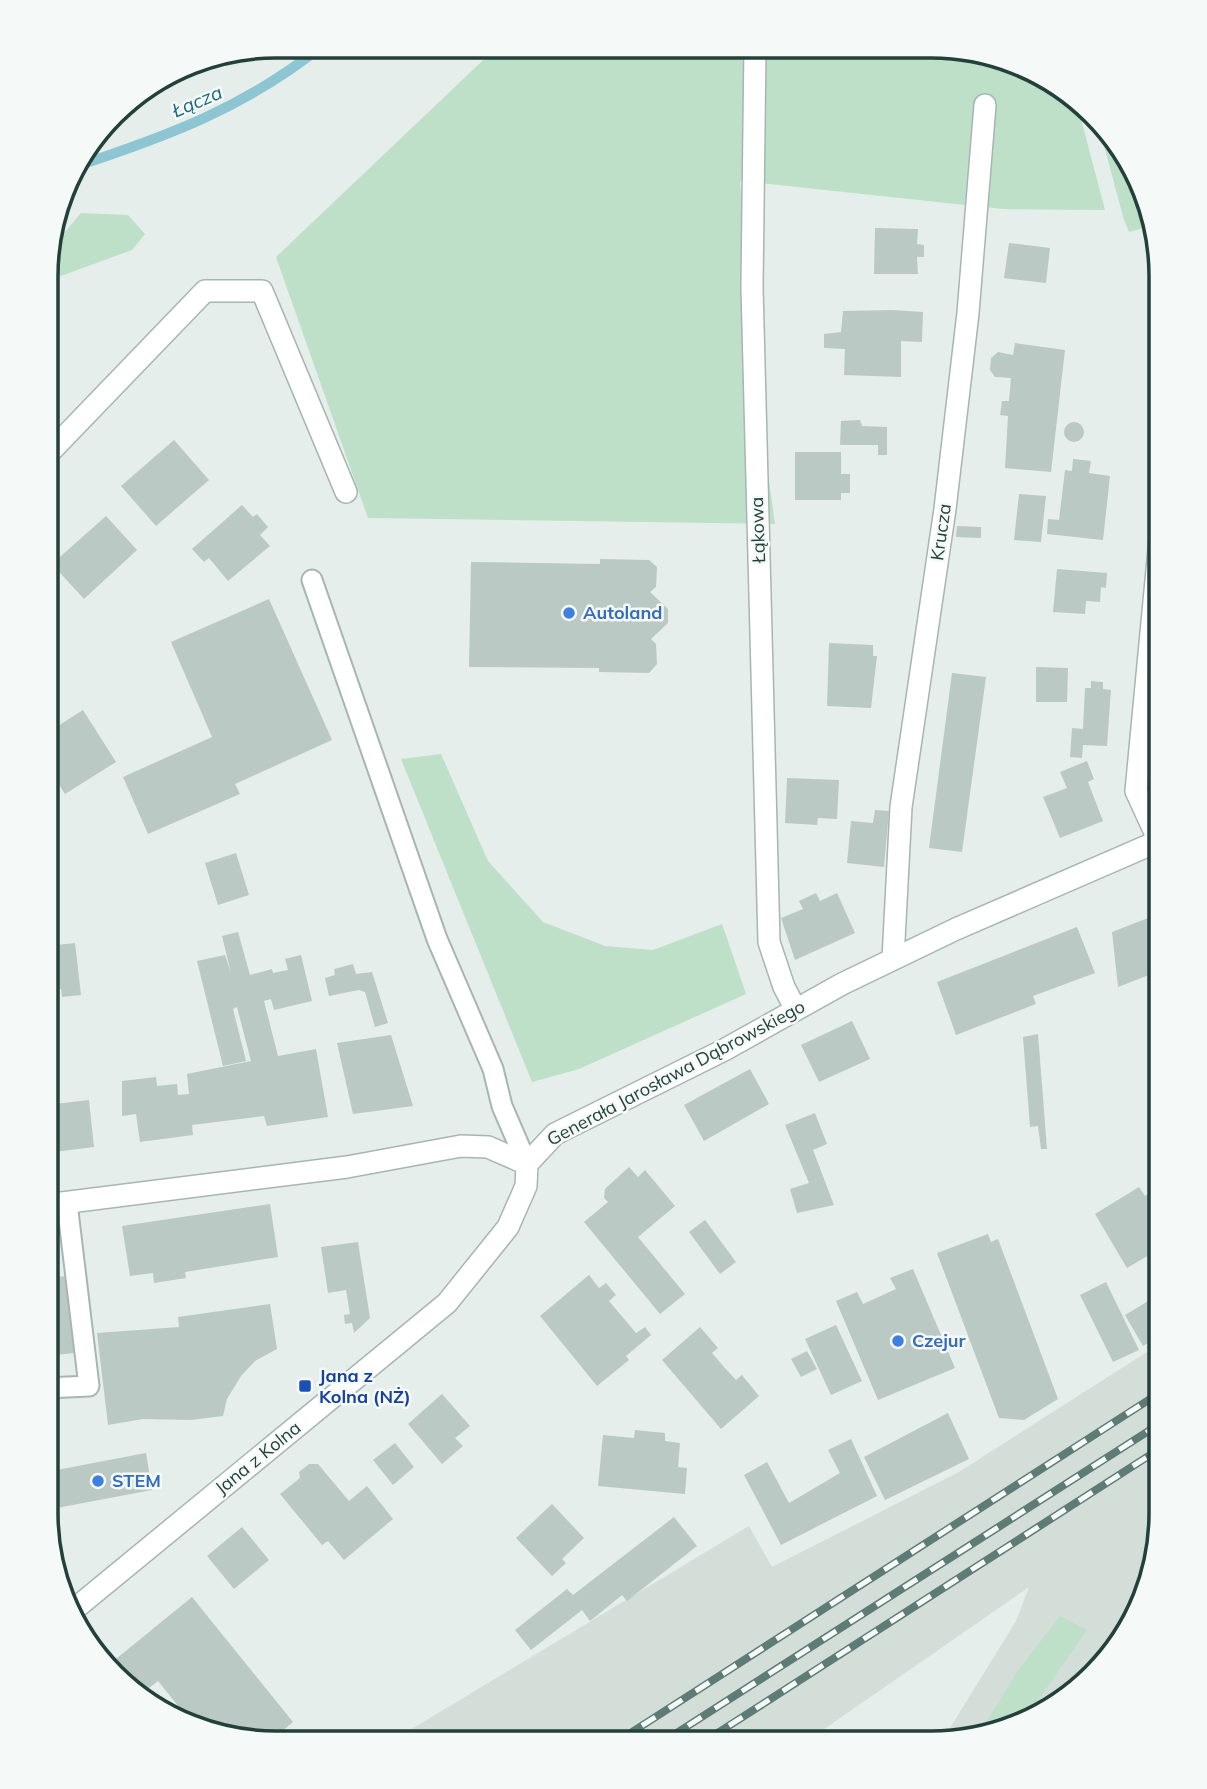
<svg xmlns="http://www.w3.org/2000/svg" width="1207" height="1789" font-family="Mulish,sans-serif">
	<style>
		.built { fill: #d3ded9 }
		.green { fill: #bedfc8 }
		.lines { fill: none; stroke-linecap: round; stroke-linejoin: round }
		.stream { stroke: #8dc5d3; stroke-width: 10 }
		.building { fill: #bac9c3 }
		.service-casing { stroke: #a7b6b2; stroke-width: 23 }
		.minor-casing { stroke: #a7b6b2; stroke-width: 24 }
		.service { stroke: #fff; stroke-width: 19 }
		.minor { stroke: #fff; stroke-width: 21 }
		.rail-casing { stroke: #5e7c75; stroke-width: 8 }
		.rail { stroke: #f5faf8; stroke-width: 5; stroke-dasharray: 16; stroke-linecap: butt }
		.shop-dot { fill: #3f7fe0; stroke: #f5faf8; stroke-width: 2.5 }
		.transit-dot { fill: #1a4fb4; stroke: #f5faf8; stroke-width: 2.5 }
		.labels { text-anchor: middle; stroke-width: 5; stroke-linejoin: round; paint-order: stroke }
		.street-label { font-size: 18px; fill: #23403a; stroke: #f5faf8 }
		.shop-label { font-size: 18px; font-weight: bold; fill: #366cbe; stroke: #f5faf8; text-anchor: start }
		.transit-label { font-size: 18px; font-weight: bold; fill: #164399; stroke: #f5faf8; text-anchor: start }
		.water-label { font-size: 19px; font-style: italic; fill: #1c697e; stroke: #f5faf8 }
		.rim { fill: none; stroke: #23403a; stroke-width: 3.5 }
	</style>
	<rect width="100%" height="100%" fill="#e5eeea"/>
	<!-- built -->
	<path class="built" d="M1161,1343V1528L1144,1601L1114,1653L1021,1725L1086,1630L994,1731L942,1741L1016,1621L1029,1587L804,1743L390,1742L749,1526L772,1567L959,1472Z"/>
	<!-- green -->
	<path class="green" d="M498,46L961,48L1071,93L1076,100L1105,210L1003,209L740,181L755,379L775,524L368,518L276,257Z
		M1100,131L1127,166L1143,228L1129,232L1124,220Z
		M81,213L128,215L145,234L132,250L47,281L48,246L52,232H65Z
		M441,754L488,861L543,922L605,946L653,950L722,924L746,994L579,1069L532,1082L401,759Z
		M1060,1616L1087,1630L1021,1725L979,1734L1017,1672Z"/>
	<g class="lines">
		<!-- stream -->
		<path class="stream" d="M74,167C168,136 244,108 322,46"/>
	</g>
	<!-- building -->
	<path class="building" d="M875,228L918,229L917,244L924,245V257H917L918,274H874Z
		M1009,243L1050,248L1046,283L1004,278Z
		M892,310L923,312L922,342L901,341V377L844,375L845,349L824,348V334L841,332L843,311Z
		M1015,343L1065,350L1051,472L1005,468L1008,416L1000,415L1002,401H1009L1011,378L995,377L990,370L991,358L998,352L1013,355Z
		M860,420L862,426L887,427V455H878V445H840L841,421Z
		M1064 432a10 10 0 1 1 20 0a10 10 0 1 1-20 0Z
		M174,440L209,480L156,526L121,486Z
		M795,452H841V474H850V493H841V500H795Z
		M1073,459L1091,461L1089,473L1110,476L1103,540L1047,534L1048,519L1059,520L1065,470L1072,471Z
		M1019,494L1046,496L1041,542L1014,540Z
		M242,505L253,517L257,514L268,527L260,535L270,546L228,581L209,558L204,562L192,549Z
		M106,516L137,550L84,599L52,564Z
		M957,526L981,527V538L956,537Z
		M600,559L649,560L657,567L656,587L650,592L668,609V623L651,639L656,644L657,664L649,673L599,672V668L469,667L471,562L600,564Z
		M1057,569L1107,573L1106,588L1101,587L1100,602L1086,601L1085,614L1053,612Z
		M269,599L332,740L235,784L240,794L148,834L123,777L212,737L171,642Z
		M829,643L873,645V656H877L871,708L827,706Z
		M1036,667L1068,668L1067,702H1036Z
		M952,673L986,677L962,852L929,848Z
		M1091,681L1103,682V689L1111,690L1107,746L1083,745L1082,758L1070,757L1072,728L1083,729L1085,688H1091Z
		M83,710L116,762L65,794L47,766V733Z
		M1087,761L1094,779L1088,782L1103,821L1060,838L1043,797L1067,788L1060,772Z
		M787,778L839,780L837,819L818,818L817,825L785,823Z
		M875,810L889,811L884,867L847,863L851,821L873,823Z
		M236,853L249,895L218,905L205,863Z
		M46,893L54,908L57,945L75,943L81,995L62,997L61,989L46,992Z
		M816,893L820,901L837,893L855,933L795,960L781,918L803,909L799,901Z
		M1161,913V981L1153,984L1149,975L1118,987L1112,932Z
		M1077,927L1095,973L1033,996L1036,1004L956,1035L937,982Z
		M238,932L250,975L272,969L273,973L288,970L285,959L301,955L312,1001L274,1010L271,999L264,1001L278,1056L316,1049L328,1117L267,1126L264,1116L192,1125L193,1135L140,1142L136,1114L122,1116V1081L156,1077L157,1086L177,1084L178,1095L189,1094L187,1074L251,1061L237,1007L233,1009L246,1061L223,1066L197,961L225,955L231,973L222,936Z
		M353,964L356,974L372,972L388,1023L375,1027L365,992L359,990L329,996L325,978L335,975L334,969Z
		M852,1021L870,1059L819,1082L801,1045Z
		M1038,1034L1047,1149H1041L1038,1126L1030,1127L1023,1037Z
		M391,1035L413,1106L353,1114L337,1043Z
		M750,1069L769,1104L704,1141L684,1105Z
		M89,1100L94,1147L46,1153V1105Z
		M815,1113L827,1144L813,1150L834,1205L797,1213L790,1189L809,1183L785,1125Z
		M629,1167L638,1177L645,1170L675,1206L638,1237L685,1294L660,1314L584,1222L608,1202L604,1198L605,1189Z
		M1161,1186V1248L1127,1268L1095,1214L1139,1187L1145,1196Z
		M270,1204L278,1257L185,1272L186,1278L154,1283L153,1273L130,1276L122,1226Z
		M705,1220L736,1262L720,1274L689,1232Z
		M988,1234L991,1242L998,1239L1058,1399L1024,1420L999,1418L937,1253Z
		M358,1242L370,1318L354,1333L352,1323L345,1324L344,1315L350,1314L346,1290L328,1293L321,1247Z
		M913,1269L955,1368L878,1400L836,1301L857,1292L863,1304L896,1289L890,1278Z
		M589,1275L599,1288L606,1283L616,1295L609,1301L636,1333L645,1327L651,1335L626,1356L629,1360L597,1386L540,1316Z
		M67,1276L74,1353L46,1356V1278Z
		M1106,1282L1139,1350L1113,1362L1080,1295Z
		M1155,1297L1161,1308V1335L1143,1346L1125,1315Z
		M270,1304L277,1349L255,1361L241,1376L227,1399L223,1416L191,1420L143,1419L108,1425L97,1333L179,1327L178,1317Z
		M836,1325L862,1381L831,1395L805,1339Z
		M700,1327L718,1348L712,1353L724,1367L736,1380L742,1375L759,1396L721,1429L662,1360Z
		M807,1351L817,1369L801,1377L791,1359Z
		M442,1394L470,1426L455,1438L463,1446L442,1464L408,1424Z
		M948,1413L969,1459L885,1500L864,1457Z
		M635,1430L665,1433V1441L680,1443L678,1467L687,1468L685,1494L598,1486L603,1435L634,1438Z
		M851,1439L877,1496L781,1545L744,1475L767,1462L789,1503L840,1473L828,1450Z
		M395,1443L414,1467L393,1485L373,1460Z
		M146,1453L152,1490L46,1510V1472Z
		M309,1464H318L349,1501L367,1486L393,1519L344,1560L328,1541L322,1545L280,1494L300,1478L299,1472Z
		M552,1504L584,1538L562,1559L566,1563L552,1576L516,1538Z
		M674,1517L697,1546L627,1601L622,1595L590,1621L582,1610L531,1650L515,1630L567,1589L573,1595Z
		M242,1527L269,1560L234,1589L207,1556Z
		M192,1597L293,1722L269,1742H246L188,1718L158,1681L139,1696L111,1663Z"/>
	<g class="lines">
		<!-- service casing -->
		<g class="service-casing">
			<path id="service" d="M312,580L437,939L493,1069L502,1106L527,1164
				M46,1388L89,1386L67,1203"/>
		</g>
		<!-- minor casing -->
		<g class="minor-casing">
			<path id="minor" d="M755,47L752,287L769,942L784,987L795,1008
				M47,455L205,291H262L346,492
				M1159,841L1136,791L1161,528
				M893,959L901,807L945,509L968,313L985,105
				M527,1164L555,1134L724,1050L842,984L956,929L1161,840
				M46,1205L347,1167L461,1146L488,1147L527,1164
				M71,1612L447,1303L508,1227L526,1186L527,1164"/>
		</g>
		<!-- service -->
		<use href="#service" class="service"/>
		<!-- minor -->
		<use href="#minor" class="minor"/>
		<!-- rail casing -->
		<g class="rail-casing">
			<path id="rail" d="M615,1743L1161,1392
				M661,1743L1161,1423
				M702,1743L1161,1448"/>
		</g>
		<!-- rail -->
		<use href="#rail" class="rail"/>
	</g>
	<!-- markers -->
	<g class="shop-dot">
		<circle cx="569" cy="613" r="7"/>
		<circle cx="898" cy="1341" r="7"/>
		<circle cx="98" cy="1481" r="7"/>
	</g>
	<rect class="transit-dot" x="298" y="1379" width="14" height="14" rx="3.5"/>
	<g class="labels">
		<!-- street labels -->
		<g class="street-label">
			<text transform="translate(758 530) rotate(-92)" y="6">Łąkowa</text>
			<text transform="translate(941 532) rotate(-82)" y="6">Krucza</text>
			<text transform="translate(676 1073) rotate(-28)" y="6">Generała Jarosława Dąbrowskiego</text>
			<text transform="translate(258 1458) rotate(-39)" y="6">Jana z Kolna</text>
		</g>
		<!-- shop labels -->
		<g class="shop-label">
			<text x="583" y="619">Autoland</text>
			<text x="912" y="1347">Czejur</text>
			<text x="112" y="1487">STEM</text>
		</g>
		<!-- transit labels -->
		<g class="transit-label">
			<text x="319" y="1382">Jana z<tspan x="319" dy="21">Kolna (NŻ)</tspan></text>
		</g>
		<!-- water labels -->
		<g class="water-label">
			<text transform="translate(197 101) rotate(-23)" y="7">Łącza</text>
		</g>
	</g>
	<!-- crop -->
	<path d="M0 0H1207V1789H0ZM276 58H931A218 218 0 0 1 1149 276V1513A218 218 0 0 1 931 1731H276A218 218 0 0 1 58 1513V276A218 218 0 0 1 276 58Z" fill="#f5faf8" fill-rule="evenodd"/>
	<path class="rim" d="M276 58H931A218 218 0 0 1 1149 276V1513A218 218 0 0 1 931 1731H276A218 218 0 0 1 58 1513V276A218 218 0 0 1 276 58Z"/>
</svg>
